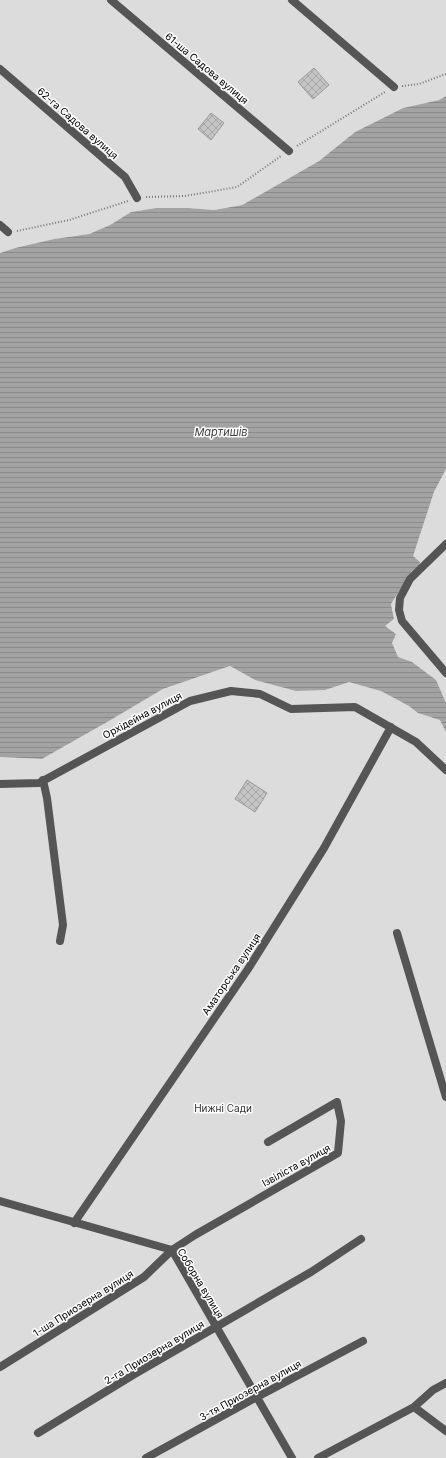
<svg xmlns="http://www.w3.org/2000/svg" width="446" height="1458" font-family="Inter,sans-serif">
	<style>
		.garden { fill: #dcdcdc }
		.water { fill: url(#water-rules) }
		.building { fill: url(#building-cross-hatch); stroke: #999 }
		.lines { fill: none; stroke-linecap: round; stroke-linejoin: round }
		.path { stroke: #777; stroke-width: 2; stroke-dasharray: 1 2; stroke-linecap: butt }
		.minor { stroke: #555; stroke-width: 8 }
		.labels { text-anchor: middle; stroke-width: 3; stroke-linejoin: round; paint-order: stroke }
		.street-label { font-size: 10px; fill: #000; stroke: #fff }
		.park-label { font-size: 10px; fill: #333; stroke: #fff }
		.water-label { font-size: 11px; font-style: italic; fill: #444; stroke: #fff }
	</style>
	<defs>
		<pattern id="water-rules" width="6" height="5" patternUnits="userSpaceOnUse"><rect width="6" height="5" fill="#a3a3a3"/><path d="M0 2.5h6" fill="none" stroke="#8b8b8b"/></pattern>
		<pattern id="building-cross-hatch" width="8" height="8" patternUnits="userSpaceOnUse"><rect width="8" height="8" fill="#c4c4c4"/><path d="M0 0l8 8M0 8l8-8" fill="none" stroke="#a7a7a7"/></pattern>
	</defs>
	<rect width="100%" height="100%" fill="#fff"/>
	<!-- garden -->
	<path class="garden" d="M0,0H446V96L439,100L403,108L355,132L319,161L242,205L214,210L189,208H156L131,212L110,225L89,234L54,239L15,248L0,253Z
		M446,469V1458H0V757L42,759L109,721L163,689L230,666L255,680L385,626L394,619L391,604L412,571V556L434,492Z"/>
	<!-- water -->
	<path class="water" d="M446,96V469L434,492L413,556L420,562L418,568L412,571L391,604L394,619L385,626L396,634L392,643L398,657L412,662L436,680L446,703V732L440,720L418,713L409,706L381,691L349,682L325,690L296,691L255,680L230,666L163,689L109,721L42,759L0,757V253L15,248L54,239L89,234L110,225L131,212L156,208H189L214,210L242,205L319,161L355,132L403,108L439,100Z"/>
	<!-- building -->
	<path class="building" d="M314,68L329,85L313,99L298,82Z
		M211,113L224,123L211,140L198,129Z
		M247,780L267,793L255,812L235,799Z"/>
	<g class="lines">
		<!-- path -->
		<path class="path" d="M402,86L419,84L446,74
			M297,146L385,92
			M146,197L185,196L237,187L281,156
			M17,231L69,220L128,201"/>
		<!-- minor -->
		<path class="minor" d="M111,0L289,151
			M292,0L394,87
			M0,69L125,177L137,198
			M0,225L8,232
			M446,544L410,579L400,598L399,610L402,621L446,673
			M43,780L47,798L63,925L60,941
			M0,784L39,783L190,701L231,691L260,694L291,709L355,707L416,742L446,770
			M397,933L446,1097
			M0,1201L172,1250L292,1458
			M74,1223L248,969L324,848L391,727
			M0,1367L144,1277L172,1250L195,1235L338,1153L341,1121L337,1102L268,1142
			M414,1407L446,1431
			M38,1433L133,1375L311,1272L361,1239
			M146,1458L257,1397L363,1341
			M318,1458L414,1407L433,1390L446,1383"/>
	</g>
	<g class="labels">
		<!-- street labels -->
		<g class="street-label">
			<text transform="translate(207 68) rotate(40)" y="4">61-ша Садова вулиця</text>
			<text transform="translate(78 123) rotate(41)" y="4">62-га Садова вулиця</text>
			<text transform="translate(142 715) rotate(-28)" y="4">Орхідейна вулиця</text>
			<text transform="translate(231 974) rotate(-56)" y="4">Аматорська вулиця</text>
			<text transform="translate(296 1165) rotate(-29)" y="4">Ізвіліста вулиця</text>
			<text transform="translate(201 1283) rotate(59)" y="4">Соборна вулиця</text>
			<text transform="translate(83 1303) rotate(-32)" y="4">1-ша Приозерна вулиця</text>
			<text transform="translate(154 1352) rotate(-31)" y="4">2-га Приозерна вулиця</text>
			<text transform="translate(250 1390) rotate(-29)" y="4">3-тя Приозерна вулиця</text>
		</g>
		<!-- park labels -->
		<g class="park-label">
			<text x="223" y="1112">Нижні Сади</text>
		</g>
		<!-- water labels -->
		<g class="water-label">
			<text x="221" y="436">Мартишів</text>
		</g>
	</g>
</svg>
